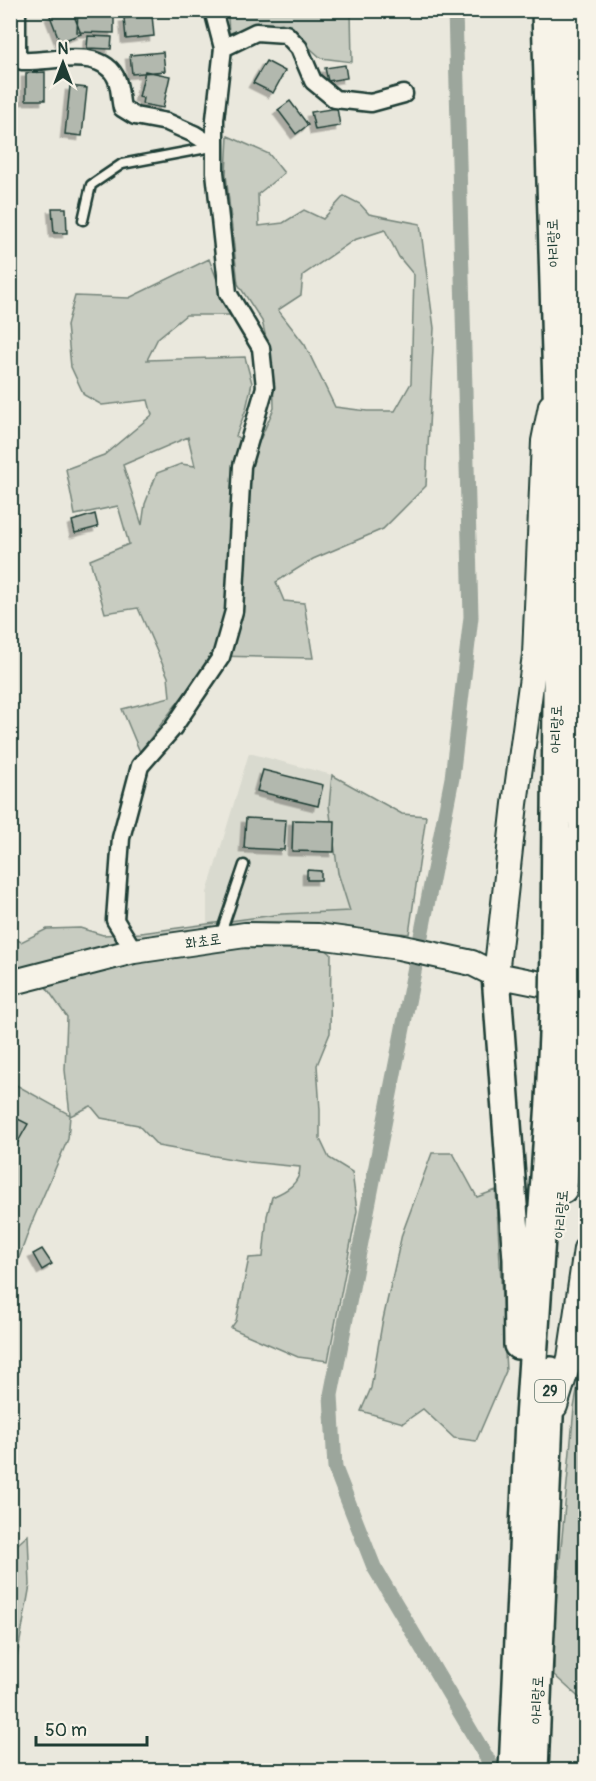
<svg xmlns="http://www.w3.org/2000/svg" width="596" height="1781" font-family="Pangolin,'Poor Story',sans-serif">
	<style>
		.built { fill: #d9dacf }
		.green { fill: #c8ccc1; stroke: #74847a; stroke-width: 1.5; fill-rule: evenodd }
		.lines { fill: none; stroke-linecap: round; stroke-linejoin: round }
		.canal { stroke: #9ca69c; stroke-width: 15 }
		.building { fill: #b2b8ae; stroke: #1f3d34; stroke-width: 1.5; filter: url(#shadow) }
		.lane-casing { stroke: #1f3d34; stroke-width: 13 }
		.street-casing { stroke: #1f3d34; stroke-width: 21 }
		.secondary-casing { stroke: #1f3d34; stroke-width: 28 }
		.primary-casing { stroke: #1f3d34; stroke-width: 32 }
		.lane { stroke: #f7f3e8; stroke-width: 8 }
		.street { stroke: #f7f3e8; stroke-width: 16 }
		.secondary { stroke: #f7f3e8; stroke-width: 24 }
		.primary { stroke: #f7f3e8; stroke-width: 27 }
		.primary-bridge-casing { stroke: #1f3d34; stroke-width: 32; stroke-linecap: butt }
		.primary-bridge { stroke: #f7f3e8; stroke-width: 27 }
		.labels { text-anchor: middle; stroke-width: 4.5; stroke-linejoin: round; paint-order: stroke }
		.shield { fill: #f7f3e8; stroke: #60746a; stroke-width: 1.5 }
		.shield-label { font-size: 14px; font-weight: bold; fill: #1f3d34 }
		.street-label { font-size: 15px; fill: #1f3d34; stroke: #f7f3e8 }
	</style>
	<defs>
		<filter id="shadow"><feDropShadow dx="-4.5" dy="4.5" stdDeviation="0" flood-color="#0004"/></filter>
	</defs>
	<rect width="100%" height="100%" fill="#eae8dd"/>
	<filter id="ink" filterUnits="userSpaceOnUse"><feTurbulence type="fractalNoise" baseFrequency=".0167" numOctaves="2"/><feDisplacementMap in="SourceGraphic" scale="12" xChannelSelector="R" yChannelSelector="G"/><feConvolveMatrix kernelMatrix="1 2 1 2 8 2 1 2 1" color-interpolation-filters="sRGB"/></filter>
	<g filter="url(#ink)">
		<!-- built -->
		<path class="built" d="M249,753L332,775L329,806L338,873L351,911L282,914L207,924V893Z"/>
		<!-- green -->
		<path class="green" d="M225,11H351L352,62L321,58L282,23L229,33L228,18Z
			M228,136L269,154L284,173L258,194L259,226L283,223L304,210L323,219L344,196L360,204L369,214L420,224L434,328L426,486L383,529L313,559L276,582L284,601L304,603L313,658L213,656L140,752L122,709L170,697L168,677L138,608L105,613L90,560L129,544L118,506L75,515L66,469L104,455L152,415L148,400L102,405L84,395L71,367L67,325L75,296L129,298L209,259L231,315H186L158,338L147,360L245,357L252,383L246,409L236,436L255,451L274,408L273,368L262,321L238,284L226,174ZM385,230L399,257L414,275L411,383L395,411H367L335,407L305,345L278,310L301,295L303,275L354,240ZM188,437L195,466L181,464L157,473L145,504L142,525L123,465Z
			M332,775L402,814L426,816L409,934L353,929L298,926L331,954L330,1033L317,1065L320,1110V1139L329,1158L352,1172L357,1211L328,1361L298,1357L231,1328L236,1321L249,1258L263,1257L267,1216L272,1197C286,1191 300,1184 300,1167L249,1162L158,1146L138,1125L101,1118L91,1106L70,1116L68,1139L32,1222L16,1266L11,1268V1082L70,1115L65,1070L67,1017L46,987L33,966L11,971V936L21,942L47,929L80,928L103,935L141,933L282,914L350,911L338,873L329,806Z
			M432,1153H453L477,1197L496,1190L506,1371L476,1441L454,1438L423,1409L403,1423L361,1411L371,1388L382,1324L402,1234Z
			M585,1345L586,1703H585L554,1675V1623L574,1408Z
			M28,1535L30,1585L16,1663L11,1683V1550Z"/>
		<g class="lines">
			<!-- canal -->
			<path class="canal" d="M455,10L471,617L452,778L331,1395L335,1468L374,1567L494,1770"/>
		</g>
		<!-- building -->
		<path class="building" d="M63,10H72L81,34L60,42L50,16Z
			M78,10H114V33L77,32Z
			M152,15L154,36L126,39L124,18Z
			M88,36L112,37L111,49L87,48Z
			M163,52L165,71L132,74L130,55Z
			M266,61L285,71L273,93L253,83Z
			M345,65L347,78L328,81L325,68Z
			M145,71L170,76L163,108L142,104L143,98L139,97Z
			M45,72V100H26V73Z
			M70,86L87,88L82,136L65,134Z
			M290,101L308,125L296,134L278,110Z
			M337,108L340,126L315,130L311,112Z
			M52,208H66L67,233H54Z
			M95,514L98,527L75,533L72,521Z
			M263,770L323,785L318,806L257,791Z
			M246,818L286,820L284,850L244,848Z
			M293,820L335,821L334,852L292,851Z
			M307,870L321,871V880H307Z
			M10,1115L28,1124L10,1156Z
			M42,1249L52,1264L42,1270L33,1254Z"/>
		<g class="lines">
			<!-- lane casing -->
			<g class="lane-casing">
				<path id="lane" d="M83,220L91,185L122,164L212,147
					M220,936L244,865"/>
			</g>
			<!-- street casing -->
			<g class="street-casing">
				<path id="street" d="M17,10V54L22,61C51,63 103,45 117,80C120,89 120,99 122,108L135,116L167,122L194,134L215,147
					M223,48L256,32L286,34L299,48L313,81L335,99L371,103L404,94
					M134,951L115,920L121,838L140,766L173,728L221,657L234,611L242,466L265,387L261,348L228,293L215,172V119L223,48L213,10"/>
			</g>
			<!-- secondary casing -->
			<g class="secondary-casing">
				<path id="secondary" d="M496,975L515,804L535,655L544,441L551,406
					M10,983L134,951L245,935L318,936L399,947L472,963L496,975L571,990
					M555,1406L570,1358L586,1249"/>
			</g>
			<!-- primary casing -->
			<g class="primary-casing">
				<path id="primary" d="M546,10L559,456L555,937
					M568,10L582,685L583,827L579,936
					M496,975L517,1259L518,1345
					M563,1189L575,1014
					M513,1770L529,1419L550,1101L554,1012
					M534,1770L551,1371"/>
			</g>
			<!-- lane -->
			<use href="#lane" class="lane"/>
			<!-- street -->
			<use href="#street" class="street"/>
			<!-- secondary -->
			<use href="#secondary" class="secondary"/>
			<!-- primary -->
			<use href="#primary" class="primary"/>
			<!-- primary-bridge casing -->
			<g class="primary-bridge-casing">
				<path id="primary-bridge" d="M554,1012L555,937
					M575,1014L579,936"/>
			</g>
			<!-- primary-bridge -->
			<use href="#primary-bridge" class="primary-bridge"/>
		</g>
	</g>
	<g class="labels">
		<!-- shield labels -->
		<rect class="shield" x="535" y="1380" width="30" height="22" rx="4.5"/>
		<g class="shield-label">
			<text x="550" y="1396">29</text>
		</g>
		<!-- street labels -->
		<g class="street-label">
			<text transform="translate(553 243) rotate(-92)" y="5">아리랑로</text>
			<text transform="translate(556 729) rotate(-89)" y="5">아리랑로</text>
			<text transform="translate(203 941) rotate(-8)" y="5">화초로</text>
			<text transform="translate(561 1214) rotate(-86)" y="5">아리랑로</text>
			<text transform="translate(537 1700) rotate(-88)" y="5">아리랑로</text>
		</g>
	</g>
	<!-- margin -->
	<rect width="596" height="1781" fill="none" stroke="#f7f3e8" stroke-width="36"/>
	<rect x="18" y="18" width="560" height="1745" fill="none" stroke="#1f3d34" stroke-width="2" filter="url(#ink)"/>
	<!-- north arrow -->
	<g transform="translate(63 63)" stroke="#f7f3e8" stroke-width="4.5" paint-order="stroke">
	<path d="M0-4.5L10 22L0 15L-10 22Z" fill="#1f3d34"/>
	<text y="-9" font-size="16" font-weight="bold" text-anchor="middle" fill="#1f3d34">N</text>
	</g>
	<!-- scale -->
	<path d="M36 1736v9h111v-9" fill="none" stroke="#1f3d34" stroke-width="3"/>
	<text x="45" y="1736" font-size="18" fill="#1f3d34" stroke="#f7f3e8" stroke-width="4.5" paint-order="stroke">50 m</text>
</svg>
